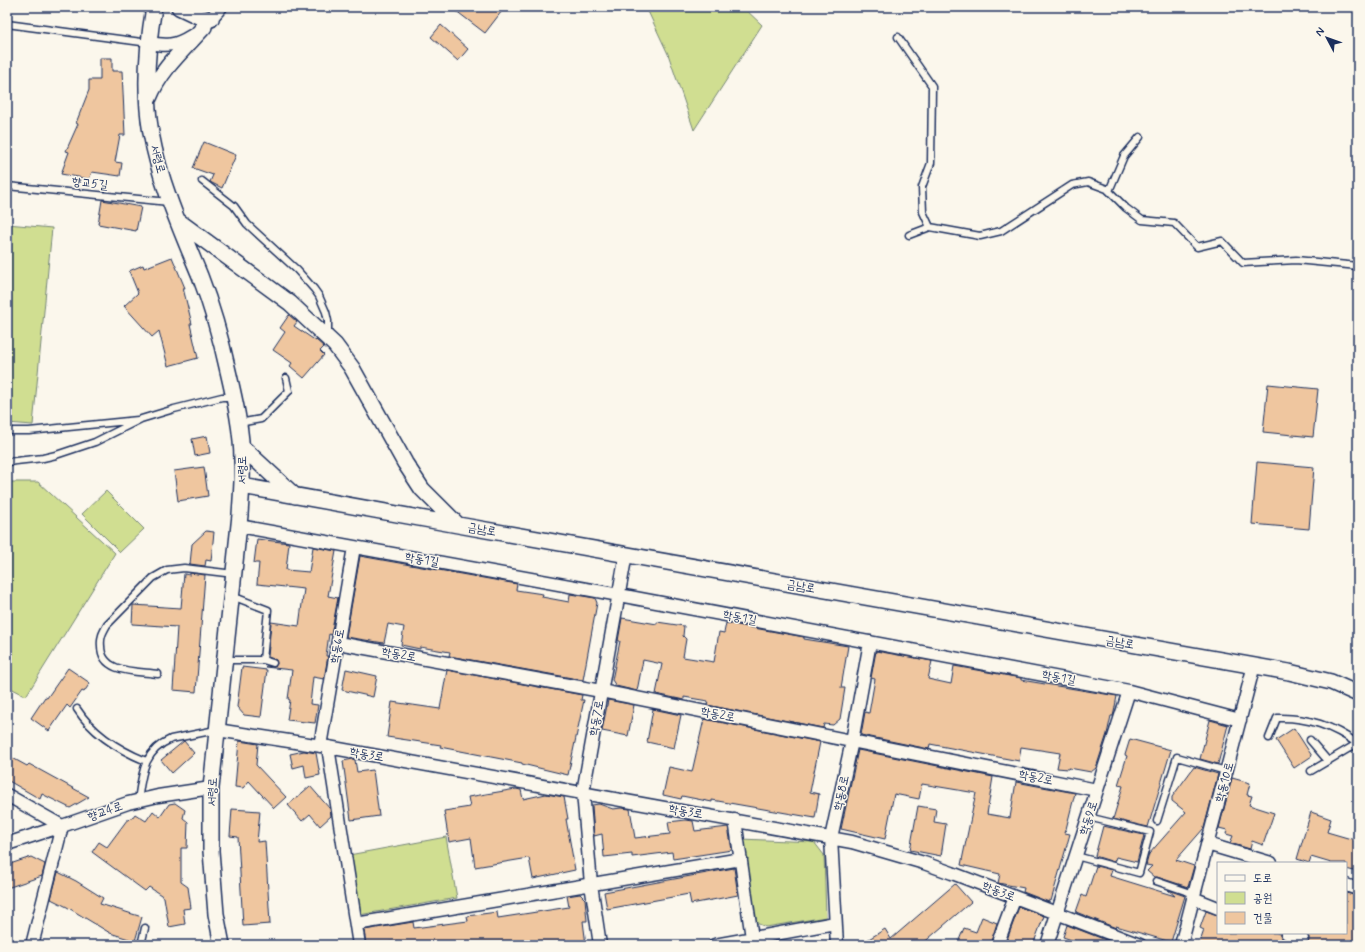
<svg xmlns="http://www.w3.org/2000/svg" width="1365" height="952" font-family="Mynerve,'Poor Story',sans-serif">
	<style>
		.green { fill: #d0de91; stroke: #768678 }
		.building { fill: #efc69f; stroke: #1b2f5e }
		.lines { fill: none; stroke-linecap: round; stroke-linejoin: round }
		.service-casing { stroke: #1b2f5e; stroke-width: 9 }
		.minor-casing { stroke: #1b2f5e; stroke-width: 15 }
		.tertiary-casing { stroke: #1b2f5e; stroke-width: 18 }
		.service { stroke: #fbf7ec; stroke-width: 6 }
		.minor { stroke: #fbf7ec; stroke-width: 12 }
		.tertiary { stroke: #fbf7ec; stroke-width: 15 }
		.labels { text-anchor: middle; stroke-width: 3; stroke-linejoin: round; paint-order: stroke }
		.street-label { font-size: 12px; fill: #1b2f5e; stroke: #fbf7ec }
	</style>
	<rect width="100%" height="100%" fill="#fbf7ec"/>
	<filter id="ink" filterUnits="userSpaceOnUse"><feTurbulence type="fractalNoise" baseFrequency=".025" numOctaves="2"/><feDisplacementMap in="SourceGraphic" scale="8" xChannelSelector="R" yChannelSelector="G"/><feConvolveMatrix kernelMatrix="1 2 1 2 8 2 1 2 1" color-interpolation-filters="sRGB"/></filter>
	<g filter="url(#ink)">
		<!-- green -->
		<path class="green" d="M646,7H743L762,25L694,130L668,54Z
			M7,224L52,228L33,425L7,423Z
			M7,482H38L115,553L26,696L7,686Z
			M106,491L144,529L120,552L82,514Z
			M446,837L457,898L359,915L349,855Z
			M740,839L814,842L824,855L826,917L766,927L754,922Z"/>
		<!-- building -->
		<path class="building" d="M451,7H505L485,33Z
			M441,25L468,49L458,61L431,37Z
			M100,58H112V71H122L125,135H120L115,162L122,163L120,176L92,172L89,179L61,174L69,152L66,151L78,124L76,123L89,90V80H100Z
			M204,142L236,155L222,188L210,182L213,175L193,168Z
			M102,200L141,207L136,231L98,224Z
			M172,257L185,288H183L192,324H190L198,358L168,366L159,331L152,337L124,306L138,293L129,271L143,265L144,268Z
			M289,315L297,322L294,326L316,341V340L324,347L320,351L324,355L304,378L290,366L292,363L273,350L285,332L280,328Z
			M1268,384L1318,389L1313,437L1263,432Z
			M207,436L210,453L195,456L192,439Z
			M1257,462L1314,467L1309,529L1252,524Z
			M204,467L208,496L178,501L174,471Z
			M206,531L214,532L211,561L206,560L205,566L190,564L192,544Z
			M257,539L289,543L286,570L309,572L313,547L336,551L328,596L338,598L331,635L329,634L326,656H328L324,679L313,677L310,704L318,705L315,723L287,720L290,700L288,699L292,670L265,667L266,666L274,667L277,664L276,660L268,657L271,622L299,626L304,589L257,584L259,563H254Z
			M360,556L517,584L516,590L543,594L542,597L569,602L570,594L595,598L597,603L583,680L449,656L450,652L420,647V649L401,645L404,627L388,624L384,643L346,637Z
			M190,573L205,575L196,692L173,690L177,627L132,624L133,605L181,608L184,574L190,575Z
			M622,618L657,624V622L684,626L683,636L686,639L683,657L714,662L719,632L724,633L726,623L804,637V639L848,646L841,688H845L840,719L833,725L824,724L823,728L707,705L708,701L684,697V700L656,694L662,664L643,660L637,691L616,686L612,680L620,641H618Z
			M876,651L932,661L928,679L951,684L954,666L1021,678V680L1117,696L1114,712L1113,716H1111L1107,734L1096,768L1091,772L1069,768L1068,769L1057,768L1060,753L1021,747L1019,761L930,744L929,749L861,735L865,712L869,713L875,679L871,678Z
			M242,667L267,670L261,717L244,715L237,707Z
			M68,668L90,683L84,692L82,691L70,708L67,705L49,731L31,718L45,697L47,698Z
			M346,669L377,676L373,697L342,690Z
			M447,670L582,695L581,700H584L568,775L522,764V763L440,747L441,745L387,737L392,702L440,709Z
			M608,700L634,705L628,736L602,731Z
			M653,709L681,715L674,748L647,742Z
			M704,719L820,742L810,792L819,794L815,818L712,800V802L682,796L681,799L663,795L669,767L692,772Z
			M1210,720L1228,725L1218,764L1200,759Z
			M1294,728L1312,756L1294,768L1276,740Z
			M1130,739L1171,750L1148,827L1113,819L1123,786L1118,785L1127,756L1125,755Z
			M184,741L194,753L172,773L161,760Z
			M239,741L258,744L256,765L286,797L274,808L249,781L243,788L235,787Z
			M858,750L993,777L987,814L1010,818L1016,782L1075,793L1065,833L1070,834L1051,901L1049,900V902L1023,892L1024,888L998,883L1000,874L961,865L976,793L922,784L919,799L894,794L885,839L841,829Z
			M304,751L316,753L320,775L306,778L304,765L293,768L290,754Z
			M7,755L27,766L29,764L89,797L70,808L42,794L40,799L7,780Z
			M353,759L355,760L357,772L373,770L379,816L351,820L343,761Z
			M1194,767L1218,774L1204,828L1176,860L1194,866L1188,887L1157,877H1154L1147,871L1152,866L1146,865L1149,854L1186,812L1172,801V797Z
			M1232,778L1250,783L1247,795L1252,796L1249,805L1274,813L1263,845L1252,841L1250,849L1230,843L1233,836L1226,834L1227,830L1219,828Z
			M310,786L330,809L331,816L320,826L310,814L302,821L288,805Z
			M516,789L521,790L523,799L546,794L564,797L568,819H566L575,870L533,879L529,858L475,867L471,838L449,842L444,811L470,807L468,797Z
			M175,803L185,810L183,818L188,822L187,848H181V882L188,887L191,908L183,909L185,924L169,927L164,897L149,887L145,891L92,852L99,842L107,847L127,820H129L131,818H132L135,814L146,821L153,811L160,817L169,804Z
			M599,804L613,809L621,808L630,809L635,838L670,834L668,822L686,820L693,821L695,831L728,827L732,850L673,859L672,852L632,857V854L604,857L602,834L594,836L592,805Z
			M918,806L936,809L934,822L946,824L941,856L910,850Z
			M232,809L260,811L257,842L265,841L270,924L243,926L238,837L230,836Z
			M1311,812L1331,819L1327,832L1358,841V872L1346,869V863H1331L1311,857L1309,863L1297,859Z
			M1103,826L1144,835L1137,862L1116,857L1114,862L1095,856Z
			M31,857L45,864L42,876L7,888V865Z
			M1096,866L1112,870L1110,876L1175,896L1168,890L1185,896L1171,942L1116,926V928L1076,912L1082,895L1086,897Z
			M734,868L738,895L691,904L689,894L607,909L604,892Z
			M58,872L76,881L103,898L100,904L142,917L135,941L110,933L67,907L51,899Z
			M955,884L971,902L921,945H859L885,929L891,939Z
			M1346,893L1358,896V945H1306L1309,938L1307,933H1346Z
			M580,894L585,899L587,921H583L586,945H392V942L366,945L364,930L413,922L414,928L468,921L467,916L497,912L498,918L569,907L567,896Z
			M1019,907L1044,916L1033,945H1005Z
			M1206,911L1218,915V933H1276L1280,934L1283,939L1281,945H1199L1204,930L1200,928Z
			M982,917L997,923L990,945H957L964,928L976,932Z
			M1067,925L1111,942L1110,945H1086L1063,937Z"/>
		<g class="lines">
			<!-- service casing -->
			<g class="service-casing">
				<path id="service" d="M7,24L149,43
					M898,37L932,86L931,163L922,187L923,212L930,227L980,236L1001,231L1072,185L1088,182L1107,189L1126,208L1142,220L1174,223L1197,247L1222,241L1243,263L1296,260L1358,266
					M202,181L234,206L247,224L297,270L314,289L319,296L326,312L328,321V336
					M7,186L169,202
					M1109,191L1124,156L1140,137
					M909,235L930,227
					M239,423L261,419L289,391L286,378
					M7,431H29L138,420
					M7,462L43,458L56,455L95,442L141,419L174,409L222,397H233
					M225,660H263L268,610L232,596
					M263,660L273,663
					M158,674C138,671 101,674 101,646C100,637 103,632 107,625L153,578L167,570L184,568L234,574
					M77,709C93,734 119,750 146,761
					M1269,738L1277,718C1308,717 1333,726 1358,744
					M1310,740L1328,761
					M1311,771L1358,743
					M138,801C142,774 143,751 171,739L216,730
					M1157,821L1177,757L1226,771
					M1076,856L1139,873L1150,832L1088,817
					M1156,881L1194,894
					M141,945L145,928"/>
			</g>
			<!-- minor casing -->
			<g class="minor-casing">
				<path id="minor" d="M206,24L221,7
					M149,43C167,46 175,46 191,36
					M239,526L619,595L1129,691L1240,720
					M338,643L601,691L1097,790
					M217,730L328,747L852,842L924,863L952,873L1140,945
					M320,746L354,547
					M328,747L359,945
					M7,795L62,826L128,803L158,796L211,788
					M735,820L752,938
					M7,844L62,826
					M1207,844L1271,863
					M1346,885L1358,889
					M1193,898L1218,908
					M356,924L741,859
					M1287,933L1302,939
					M32,945L62,826
					M600,945L591,884L583,792L626,554
					M715,945L835,923
					M837,945L831,838L852,741L870,642
					M997,945L1015,897
					M1047,945L1129,691
					M1181,945L1254,665"/>
			</g>
			<!-- tertiary casing -->
			<g class="tertiary-casing">
				<path id="tertiary" d="M154,7C147,47 144,93 151,133C160,183 181,230 200,276C212,307 221,339 228,371C235,401 242,431 242,461C243,479 241,497 240,515L211,788V851L216,914L222,945
					M179,7L198,16L211,19
					M149,98C160,70 184,49 204,27
					M177,220L290,303L335,345L352,368L405,463L422,489L458,525
					M242,447L295,496
					M242,486L458,525L1289,672L1331,682L1358,694"/>
			</g>
			<!-- service -->
			<use href="#service" class="service"/>
			<!-- minor -->
			<use href="#minor" class="minor"/>
			<!-- tertiary -->
			<use href="#tertiary" class="tertiary"/>
		</g>
	</g>
	<g class="labels">
		<!-- street labels -->
		<g class="street-label">
			<text transform="translate(158 159) rotate(75)" y="4">서령로</text>
			<text transform="translate(90 183) rotate(6)" y="4">향교5길</text>
			<text transform="translate(242 470) rotate(-90)" y="4">서령로</text>
			<text transform="translate(482 529) rotate(10)" y="4">금남로</text>
			<text transform="translate(422 559) rotate(10)" y="4">학동1길</text>
			<text transform="translate(801 586) rotate(10)" y="4">금남로</text>
			<text transform="translate(740 617) rotate(11)" y="4">학동1길</text>
			<text transform="translate(1120 642) rotate(10)" y="4">금남로</text>
			<text transform="translate(337 646) rotate(-80)" y="4">학동6로</text>
			<text transform="translate(399 654) rotate(10)" y="4">학동2로</text>
			<text transform="translate(1059 677) rotate(11)" y="4">학동1길</text>
			<text transform="translate(718 714) rotate(11)" y="4">학동2로</text>
			<text transform="translate(596 718) rotate(-80)" y="4">학동7로</text>
			<text transform="translate(367 754) rotate(10)" y="4">학동3로</text>
			<text transform="translate(1036 777) rotate(11)" y="4">학동2로</text>
			<text transform="translate(1224 782) rotate(-75)" y="4">학동10로</text>
			<text transform="translate(212 792) rotate(-88)" y="4">서령로</text>
			<text transform="translate(841 793) rotate(-78)" y="4">학동8로</text>
			<text transform="translate(105 811) rotate(-19)" y="4">향교4로</text>
			<text transform="translate(686 811) rotate(10)" y="4">학동3로</text>
			<text transform="translate(1088 818) rotate(-72)" y="4">학동9로</text>
			<text transform="translate(999 891) rotate(21)" y="4">학동3로</text>
		</g>
	</g>
	<!-- margin -->
	<rect width="1365" height="952" fill="none" stroke="#fbf7ec" stroke-width="24"/>
	<rect x="12" y="12" width="1341" height="928" fill="none" stroke="#1b2f5e" stroke-width="1.5" filter="url(#ink)"/>
	<!-- legend -->
	<rect x="1217" y="862" width="130" height="72" fill="#fbf7ec" stroke="#a1a7b3"/>
	<rect x="1225" y="875" width="20" height="6" fill="#fbf7ec" stroke="#a1a7b3"/>
	<text x="1253" y="882" font-size="12" fill="#1b2f5e">도로</text>
	<rect x="1225" y="892" width="20" height="12" fill="#d0de91" stroke="#a1a7b3"/>
	<text x="1253" y="902" font-size="12" fill="#1b2f5e">공원</text>
	<rect x="1225" y="912" width="20" height="12" fill="#efc69f" stroke="#a1a7b3"/>
	<text x="1253" y="922" font-size="12" fill="#1b2f5e">건물</text>
	<!-- north arrow -->
	<g transform="translate(1327 38) rotate(311)" stroke="#fbf7ec" stroke-width="3" paint-order="stroke">
	<path d="M0-3L7 15L0 10L-7 15Z" fill="#1b2f5e"/>
	<text y="-6" font-size="11" font-weight="bold" text-anchor="middle" fill="#1b2f5e">N</text>
	</g>
</svg>
